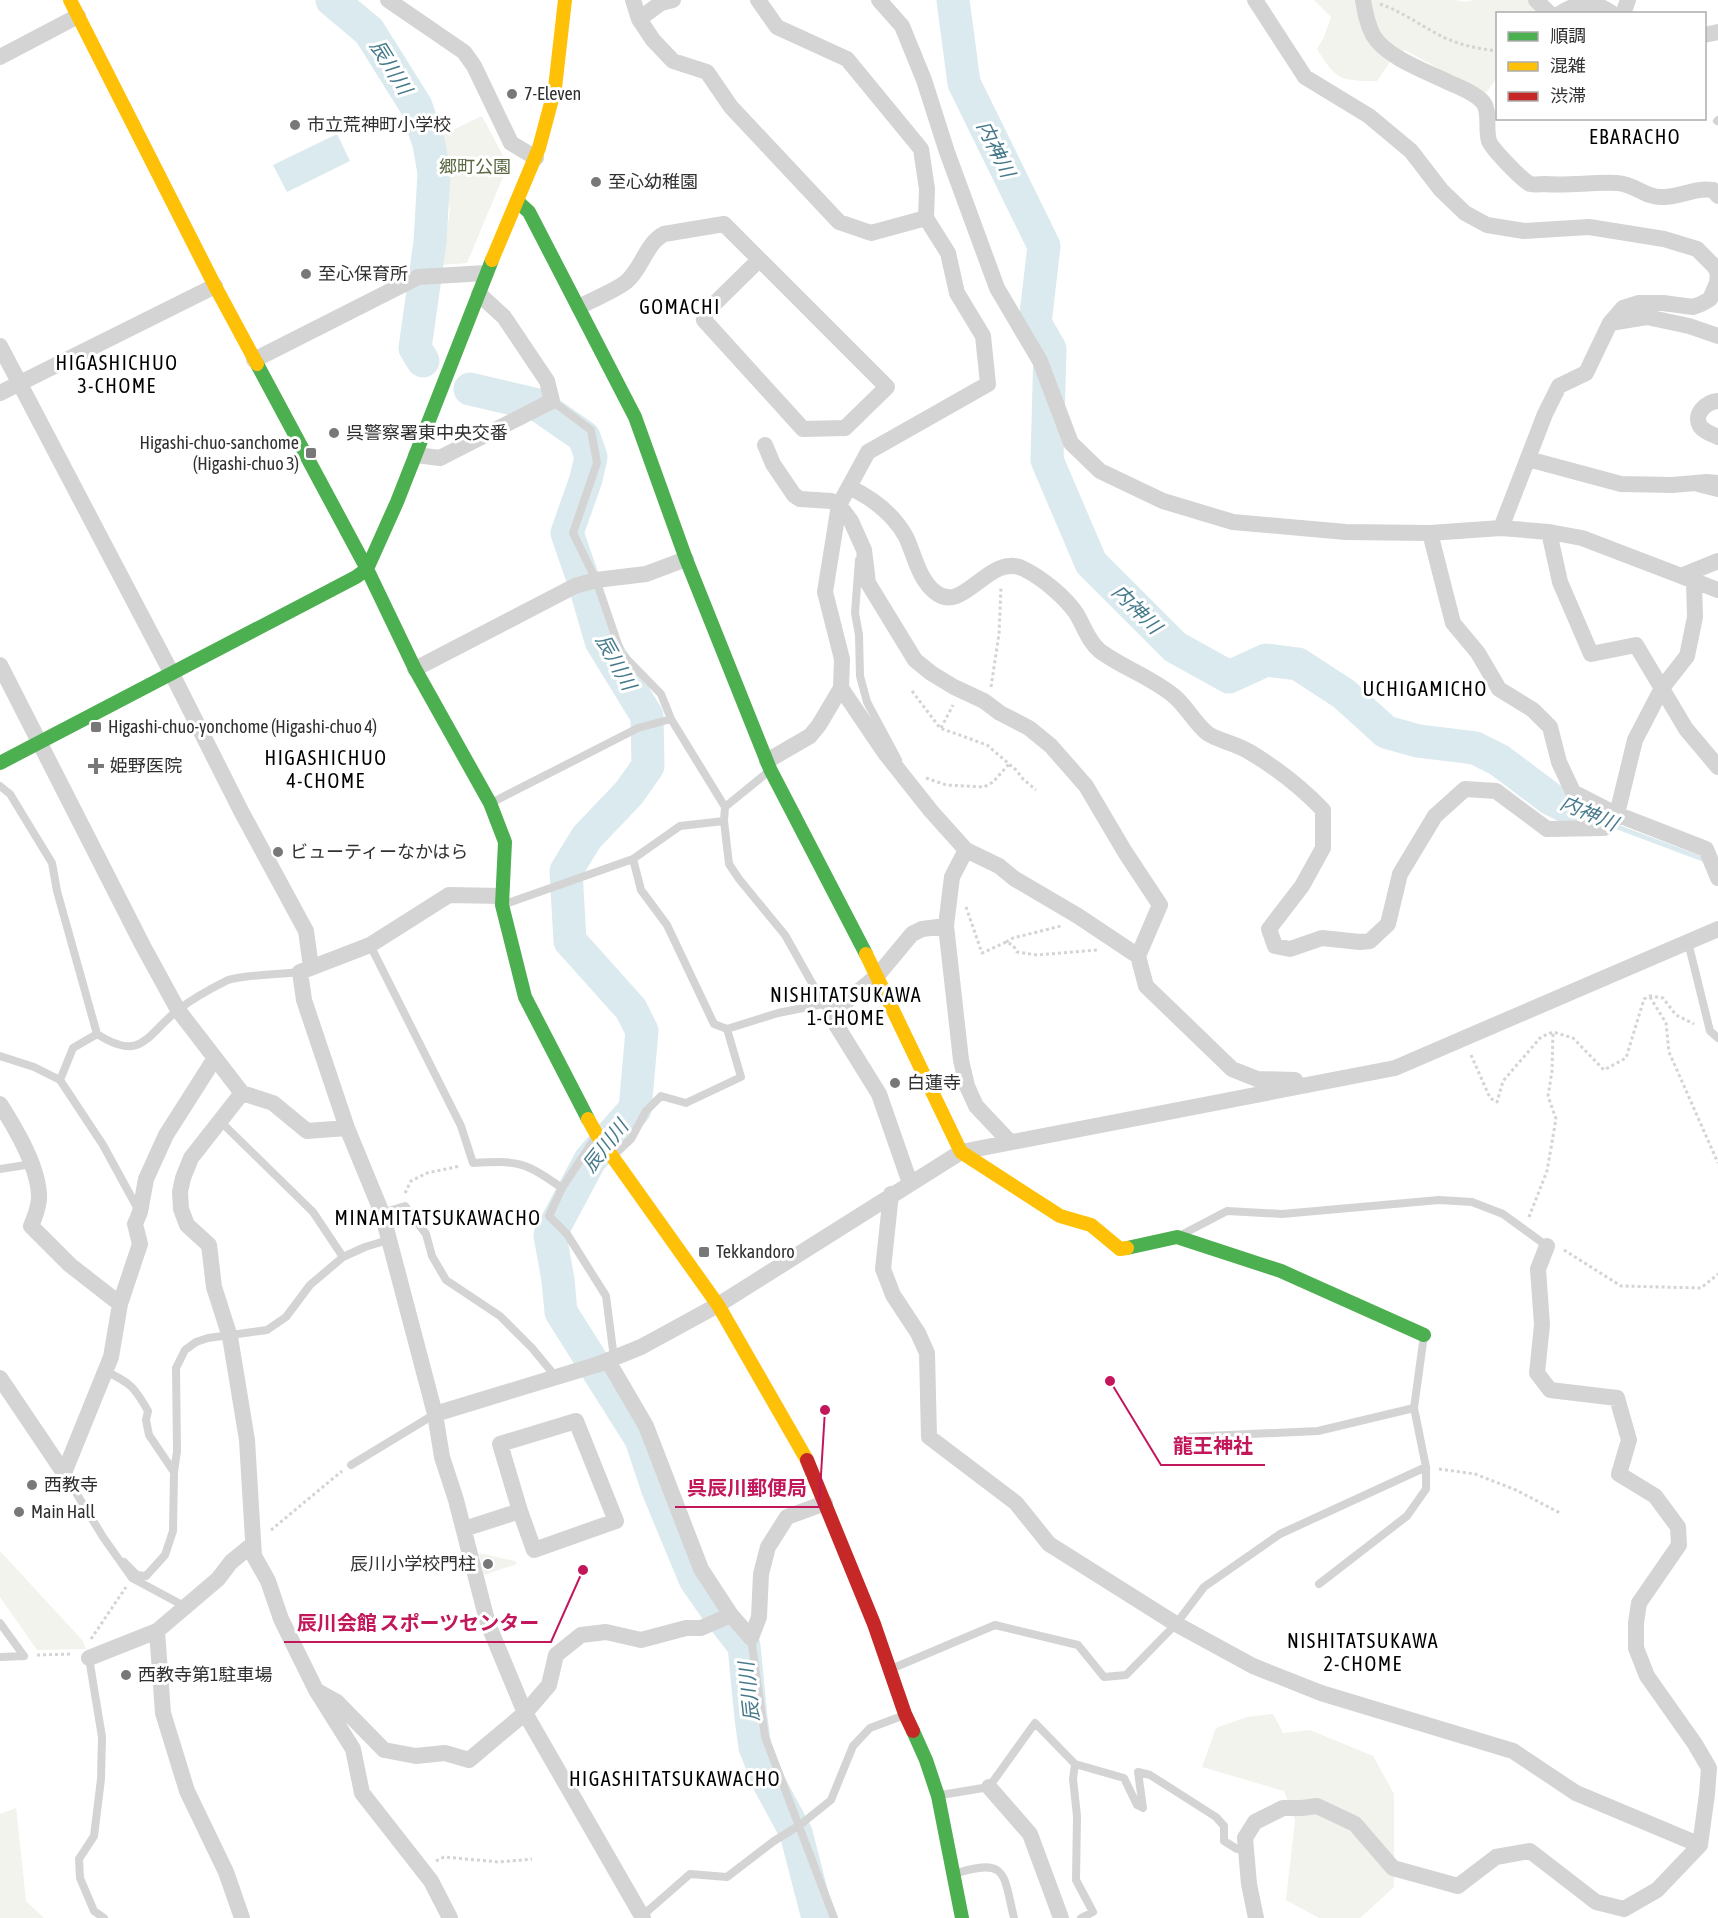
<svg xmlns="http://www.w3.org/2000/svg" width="1718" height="1918" font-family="'Asap Condensed','Noto Sans JP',sans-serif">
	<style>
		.green { fill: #f1f3ec }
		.water { fill: #dbeaee }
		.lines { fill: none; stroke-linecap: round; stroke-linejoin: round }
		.stream { stroke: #dbeaee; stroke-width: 5 }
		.river { stroke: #dbeaee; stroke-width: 33 }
		.path { stroke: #d4d4d4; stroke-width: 3; stroke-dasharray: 3 3; stroke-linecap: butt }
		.lane { stroke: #d4d4d4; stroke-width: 8 }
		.street { stroke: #d4d4d4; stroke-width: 16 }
		.fast { stroke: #4caf50; stroke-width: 14 }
		.slow { stroke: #ffc107; stroke-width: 14 }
		.jam { stroke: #c62828; stroke-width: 14 }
		.poi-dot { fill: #787878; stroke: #fff; stroke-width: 2 }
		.labels { text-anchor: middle; stroke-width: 6; stroke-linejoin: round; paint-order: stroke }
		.poi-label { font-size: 18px; fill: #303030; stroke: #fff; text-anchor: start }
		.park-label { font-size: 18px; fill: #596842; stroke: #fff }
		.water-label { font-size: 20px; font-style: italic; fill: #467a8b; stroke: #fff }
		.neighbourhood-label { font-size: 20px; letter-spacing: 1.5px; fill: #000; stroke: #fff }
		.leader { fill: none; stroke: #c2185b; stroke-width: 2 }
		.callout-dot { fill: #c2185b; stroke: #fff; stroke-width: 2 }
		.callout-label { font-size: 20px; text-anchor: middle; font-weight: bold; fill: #c2185b; stroke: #fff; stroke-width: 6; stroke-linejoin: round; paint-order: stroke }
	</style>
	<rect width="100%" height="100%" fill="#fff"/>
	<!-- green -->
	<path class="green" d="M1314,0H1456L1465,2L1473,0H1528L1543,13L1498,14L1497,78L1485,94L1405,50L1390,62L1377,81C1340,81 1336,80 1317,49L1324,37L1331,17Z
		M482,116L508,165L467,263L441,265L450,211L442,135Z
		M0,1551L83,1641L86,1649L37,1650L0,1597Z
		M479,1553L515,1561L517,1564L484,1575Z
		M1273,1714L1283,1733L1310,1730L1373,1756L1394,1794V1887L1360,1918H1319L1286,1900L1295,1820L1284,1791L1202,1767L1216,1728L1247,1717Z
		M16,1808L26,1901L44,1918H0V1814Z"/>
	<!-- water -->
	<path class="water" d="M337,134L350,161L287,192L273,165Z"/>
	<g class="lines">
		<!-- stream -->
		<path class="stream" d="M1571,809L1604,822
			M1612,825L1708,861"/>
		<!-- river -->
		<path class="river" d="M332,0L369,31L416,106L429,144L434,173L430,242L415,348L423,361
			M953,0L964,83L1044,246L1035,323L1050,349L1047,460L1091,563L1175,647L1229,677L1266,660L1298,664L1344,694L1386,732L1418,741L1475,748L1499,760L1551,799L1571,809
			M470,389L538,405L584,437L591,457L586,479L567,533L584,582L601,641L647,716L648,766L629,793L587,837L566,871L570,941L631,1009L642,1031L635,1109L590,1160L550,1235L558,1280L561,1312L641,1439L658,1490L695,1579L720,1615L744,1646L751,1718L755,1747L770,1785L796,1833L818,1918"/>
		<!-- path -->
		<path class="path" d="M1380,4C1403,12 1421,26 1443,37C1460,45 1479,49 1498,51
			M991,687L999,634L1001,587
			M912,691L940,728L987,745L1016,770L1023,779L1036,790
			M941,728L953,705
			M926,778L946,785L984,787L993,782L1009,764
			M966,907L982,953L1006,942L1013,945L1017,952L1037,955L1097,950
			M1006,942L1013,938L1061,926
			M1650,997L1666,1023L1669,1052L1718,1163
			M1471,1055L1490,1098L1497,1102L1503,1081L1541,1037L1553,1032L1573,1038L1604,1070L1626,1058L1644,999L1650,996L1663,998L1676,1015L1694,1024
			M405,1193L411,1181L427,1173L460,1166
			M1529,1217L1547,1171L1556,1119L1548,1096L1552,1071L1553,1032
			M1564,1250L1621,1286L1701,1288L1718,1274
			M1439,1469L1475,1474L1516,1490L1560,1513
			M271,1530L342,1471
			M91,1639L126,1587
			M37,1655L72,1654
			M436,1861L444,1857L499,1862L532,1859"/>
		<!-- lane -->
		<path class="lane" d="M1717,121L1718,120
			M552,401L591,430L597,463L573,533L596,580L621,653L661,694L671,719L725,807L724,821L729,864L739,879L785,935L830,1015
			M1698,488L1718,493
			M859,560L855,613L859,635L860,676L867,702L898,760
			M0,786L10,794L52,863L57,891L97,1034C142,1063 146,1035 178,1010C192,999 210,989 226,981C238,975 284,974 300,972
			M493,802L638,728L671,719
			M725,807L768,772
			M633,859L641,890L667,925L714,1024L727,1029L778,1013L823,1004
			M505,904L633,859L680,826L724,821
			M1688,942L1710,1031L1718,1038
			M370,945L461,1126L473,1163C518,1160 525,1162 562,1188
			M97,1034L73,1048L60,1080L103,1145L139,1211
			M0,1056L34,1067L60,1080
			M595,1138L562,1188L549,1216L567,1234L606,1296L614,1358
			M615,1154L631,1139L646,1111L661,1096L686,1103L741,1077L727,1029
			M0,1169L32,1164
			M382,1213L405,1206L426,1234L432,1256L446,1280L500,1316L532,1348L556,1377
			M1183,1234L1227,1211L1282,1214L1439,1200L1472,1202L1503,1214L1547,1246
			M343,1257L365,1247L388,1240
			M107,1372C131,1383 135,1388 148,1411L146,1420L149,1435L174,1472L173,1531L165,1555L146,1576L137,1575L124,1562L122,1564
			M1184,1437L1318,1431L1414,1408
			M351,1465L435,1414
			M174,1472L177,1451L176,1368L185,1350L196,1342L208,1338L267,1330L286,1317L310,1285L343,1257L313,1212L220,1121
			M64,1473L103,1537L132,1578L186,1607
			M1319,1584L1407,1516L1426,1489V1467L1414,1408L1424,1335
			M0,1623L24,1656
			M751,1638L765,1737L834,1918
			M0,1657L24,1656
			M89,1658L102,1737L101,1779L94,1836L79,1859L80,1878L94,1911L104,1918
			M891,1669L995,1625L1078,1645L1104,1677L1126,1675L1176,1624L1204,1587L1280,1534L1426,1467
			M1075,1764L1073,1779L1077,1816L1076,1880L1093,1912L1081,1918
			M941,1795L989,1787L1035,1723L1075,1764L1124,1778L1137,1805L1143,1808L1138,1772L1150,1775L1216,1817L1224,1826V1841L1237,1849L1245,1850
			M954,1874C1008,1857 1003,1873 1014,1918
			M642,1916L690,1874L727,1877L774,1841L800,1825L831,1800L853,1746L870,1728L902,1716"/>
		<!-- street -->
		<path class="street" d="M388,0L464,52L474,66L511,143L536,158
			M633,0L639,19L653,40L673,61L707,72L731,107L839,222L871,233L926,218
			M758,0L777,27L847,59L921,149L927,189L926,218L948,253L957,293L983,336L988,384L868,452L839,505L825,592L842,659L841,688L819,725L810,736L767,761
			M879,0L902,26L924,80L947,152L997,288L1040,361L1071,443L1100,471L1163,501L1233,522L1346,532L1430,533L1501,528L1549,532L1582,538L1718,590
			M1255,0L1305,77L1369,116L1411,151L1441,190L1465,213L1487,225L1524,231L1589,227L1664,239L1697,249L1714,266L1718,273L1717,283L1710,299L1701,304L1693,307L1663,303H1639L1623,308L1610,323
			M1363,0C1365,12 1367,24 1373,35C1385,57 1428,72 1450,83C1461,88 1473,92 1482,101C1491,110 1485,128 1489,141C1492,149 1522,180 1530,184C1533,185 1540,184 1544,184C1568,186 1592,182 1617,183C1636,184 1644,198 1664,197C1681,197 1695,187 1713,190L1718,196
			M1536,0L1550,14
			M1559,14C1580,1 1594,0 1613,14
			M1623,14L1628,0
			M639,19L661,3L673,0
			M1704,35L1718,32
			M0,57L78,16
			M579,307C593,299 613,292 626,282C642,269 646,243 664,234L724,224L887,387L845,428L803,429L704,320L706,312L759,260
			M0,346L171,672L241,811L306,931L311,967
			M254,360L418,277L486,273
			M0,393L215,286
			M1718,401C1706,402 1693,414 1700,426C1704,432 1712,434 1718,437
			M765,445L773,464L794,495L800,499L831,501L839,505L851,521L864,550L868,583L915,660L931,673L954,687L984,701L1000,713L1029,728L1051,746L1086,786L1125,852L1160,905L1138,956L1146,986L1232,1069L1257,1079L1295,1080
			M416,455L440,458L552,401L547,381L504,317L479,294
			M1528,459L1621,484L1672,485L1707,482L1718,483
			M849,487C872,498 893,513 906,537C915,556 918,578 935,592C964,616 989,551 1024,569C1042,578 1064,596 1076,613C1084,626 1088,641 1100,651C1123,668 1151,677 1174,696C1186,706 1194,722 1207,733C1214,739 1237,744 1248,751C1275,767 1301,787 1323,810V848L1302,886L1269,929L1275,946L1290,949L1322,938L1360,942L1370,941L1388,924L1400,874L1435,816L1465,789L1496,791L1547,829L1604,828L1616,818L1635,740L1662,688L1687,656L1695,617L1694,582
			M1501,528L1545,414L1559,386L1586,373L1610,323L1647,317L1689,326L1718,336
			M1549,532L1560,582L1591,654L1636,645L1686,729L1718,767
			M1430,533L1453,623L1478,653L1499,689L1533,710L1550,727L1559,762L1573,792L1616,814L1706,849L1718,878
			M1681,576L1718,561
			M0,665L143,946L178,1010L242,1093L273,1103L307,1131L347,1128
			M415,669L575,586L596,580L646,574L686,559
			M841,688L885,753L931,811L966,850L999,866L1015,879L1078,916L1138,956
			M501,896L449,895L370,945L300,972L304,1000L347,1128L382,1213L435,1414L442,1457L456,1500L488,1624L525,1713L643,1918
			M946,926L961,1060L967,1086L976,1106L1010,1142
			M242,1093L191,1158L183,1178L180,1192L181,1209L187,1225L209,1245L214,1287L230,1337L247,1440L254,1556L268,1581L281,1619L316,1690L353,1749L362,1793L431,1881L450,1918
			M0,1104C16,1129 40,1169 39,1199C38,1208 35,1217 31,1226L70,1265L120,1304
			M910,1183L879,1094L830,1015L877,976L912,934L922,929L946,926L952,877L966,850
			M891,1194L883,1269L893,1295L918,1333L927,1353L929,1437L1016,1503L1049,1544L1176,1624L1253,1666L1321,1693L1513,1751L1576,1793L1700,1845
			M608,1361L646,1426L701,1569L731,1615L751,1638L759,1617L761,1574L768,1547L787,1517L825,1503
			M0,1378L64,1473
			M435,1414L599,1364L641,1347L718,1305L961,1152L1395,1068L1718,929
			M64,1473L111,1357L120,1304L140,1244L135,1224L140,1212L146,1179L166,1135L215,1058
			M464,1529L520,1511L500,1444L576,1421L616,1521L534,1550L520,1511
			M157,1631L163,1713L187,1791L226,1872L242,1918
			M89,1658L157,1631L218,1579L231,1562L253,1544
			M317,1691L337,1702L384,1750L416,1756L445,1753L469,1760L525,1713L549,1685L556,1655L581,1635L606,1632L641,1640L686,1628H701L731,1615
			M989,1787L1030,1834L1061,1918
			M1256,1918L1249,1884L1245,1838L1255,1822L1283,1808H1302L1317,1806L1355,1824L1393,1868L1458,1886L1496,1857L1530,1851L1596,1902L1624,1909L1657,1890L1700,1845L1707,1794L1709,1768L1695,1744L1647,1676L1636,1648V1623L1639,1603L1679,1545L1678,1527L1655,1496L1619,1474L1629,1440L1617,1398L1550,1390L1537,1373L1542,1325L1538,1269L1547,1246"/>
		<!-- fast -->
		<path class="fast" d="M517,201L529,212L635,417L686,559L770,769L866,954
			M257,364L367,569L415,669L490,803L505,842L502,905L525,997L588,1119
			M0,763L356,577L367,569L397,502L492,260
			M1127,1248L1177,1237L1281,1271L1424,1335
			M913,1731L926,1760L938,1796L962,1918"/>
		<!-- slow -->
		<path class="slow" d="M70,0L215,286L257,364
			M492,260L539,148L555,88L565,0
			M866,954L961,1152L1060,1216L1091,1225L1120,1249L1127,1248
			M588,1119L597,1135L718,1305L807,1460"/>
		<!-- jam -->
		<path class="jam" d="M807,1460L874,1624L905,1714L913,1731"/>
	</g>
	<!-- markers -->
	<g class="poi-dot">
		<circle cx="512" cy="94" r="6"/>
		<circle cx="295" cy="125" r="6"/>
		<circle cx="596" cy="182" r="6"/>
		<circle cx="306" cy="274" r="6"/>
		<circle cx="334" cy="433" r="6"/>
		<rect x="305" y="447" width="12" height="12" rx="3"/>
		<rect x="90" y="721" width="12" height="12" rx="3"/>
		<path d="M93 757h6v6h6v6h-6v6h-6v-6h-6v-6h6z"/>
		<circle cx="278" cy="852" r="6"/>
		<circle cx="895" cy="1083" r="6"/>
		<rect x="698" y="1246" width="12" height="12" rx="3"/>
		<circle cx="32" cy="1485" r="6"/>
		<circle cx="19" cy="1512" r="6"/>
		<circle cx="488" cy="1564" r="6"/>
		<circle cx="126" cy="1675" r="6"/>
	</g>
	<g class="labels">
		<!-- poi labels -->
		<g class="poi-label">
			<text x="524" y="100">7-Eleven</text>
			<text x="307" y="131">市立荒神町小学校</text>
			<text x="608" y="188">至心幼稚園</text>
			<text x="318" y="280">至心保育所</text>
			<text x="346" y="439">呉警察署東中央交番</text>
			<text x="299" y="449" text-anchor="end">Higashi-chuo-sanchome<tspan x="299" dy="21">(Higashi-chuo 3)</tspan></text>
			<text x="108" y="733">Higashi-chuo-yonchome (Higashi-chuo 4)</text>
			<text x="110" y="772">姫野医院</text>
			<text x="290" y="858">ビューティーなかはら</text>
			<text x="907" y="1089">白蓮寺</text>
			<text x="716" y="1258">Tekkandoro</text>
			<text x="44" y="1491">西教寺</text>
			<text x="31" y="1518">Main Hall</text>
			<text x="476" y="1570" text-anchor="end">辰川小学校門柱</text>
			<text x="138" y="1681">西教寺第1駐車場</text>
		</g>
		<!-- park labels -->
		<g class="park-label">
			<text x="475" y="173">郷町公園</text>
		</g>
		<!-- water labels -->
		<g class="water-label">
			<text transform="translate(391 67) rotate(58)" y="7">辰川川</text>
			<text transform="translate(996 149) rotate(64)" y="7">内神川</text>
			<text transform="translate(1137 609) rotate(45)" y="7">内神川</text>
			<text transform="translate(616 662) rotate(61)" y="7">辰川川</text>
			<text transform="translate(1589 813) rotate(23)" y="7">内神川</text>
			<text transform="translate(605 1146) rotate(-52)" y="7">辰川川</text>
			<text transform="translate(749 1692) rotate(-96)" y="7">辰川川</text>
		</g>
		<!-- neighbourhood labels -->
		<g class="neighbourhood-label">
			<text x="1635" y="144">EBARACHO</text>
			<text x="680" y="314">GOMACHI</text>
			<text x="117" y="370">HIGASHICHUO<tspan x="117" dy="23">3-CHOME</tspan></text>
			<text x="1425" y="696">UCHIGAMICHO</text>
			<text x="326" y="765">HIGASHICHUO<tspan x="326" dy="23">4-CHOME</tspan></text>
			<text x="846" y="1002">NISHITATSUKAWA<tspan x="846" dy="23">1-CHOME</tspan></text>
			<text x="438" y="1225">MINAMITATSUKAWACHO</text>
			<text x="1363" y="1648">NISHITATSUKAWA<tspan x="1363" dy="23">2-CHOME</tspan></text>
			<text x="675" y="1786">HIGASHITATSUKAWACHO</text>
		</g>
	</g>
	<!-- callouts -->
	<path class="leader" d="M1110 1381L1161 1465H1265M825 1410L819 1507H675M583 1570L551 1642H284"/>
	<g class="callout-dot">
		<circle cx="1110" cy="1381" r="6"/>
		<circle cx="825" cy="1410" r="6"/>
		<circle cx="583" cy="1570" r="6"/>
	</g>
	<g class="callout-label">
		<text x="1213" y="1453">龍王神社</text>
		<text x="747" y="1495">呉辰川郵便局</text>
		<text x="418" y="1630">辰川会館 スポーツセンター</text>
	</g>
	<!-- legend -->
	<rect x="1496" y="12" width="210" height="108" fill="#ffffff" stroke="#acacac" stroke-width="1.5"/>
	<rect x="1508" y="32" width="30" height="9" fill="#4caf50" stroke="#acacac" stroke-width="1.5"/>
	<text x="1550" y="42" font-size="18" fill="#303030">順調</text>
	<rect x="1508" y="62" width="30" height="9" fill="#ffc107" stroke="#acacac" stroke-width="1.5"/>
	<text x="1550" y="72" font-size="18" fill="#303030">混雑</text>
	<rect x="1508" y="92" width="30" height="9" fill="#c62828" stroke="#acacac" stroke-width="1.5"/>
	<text x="1550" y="102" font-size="18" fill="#303030">渋滞</text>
</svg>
